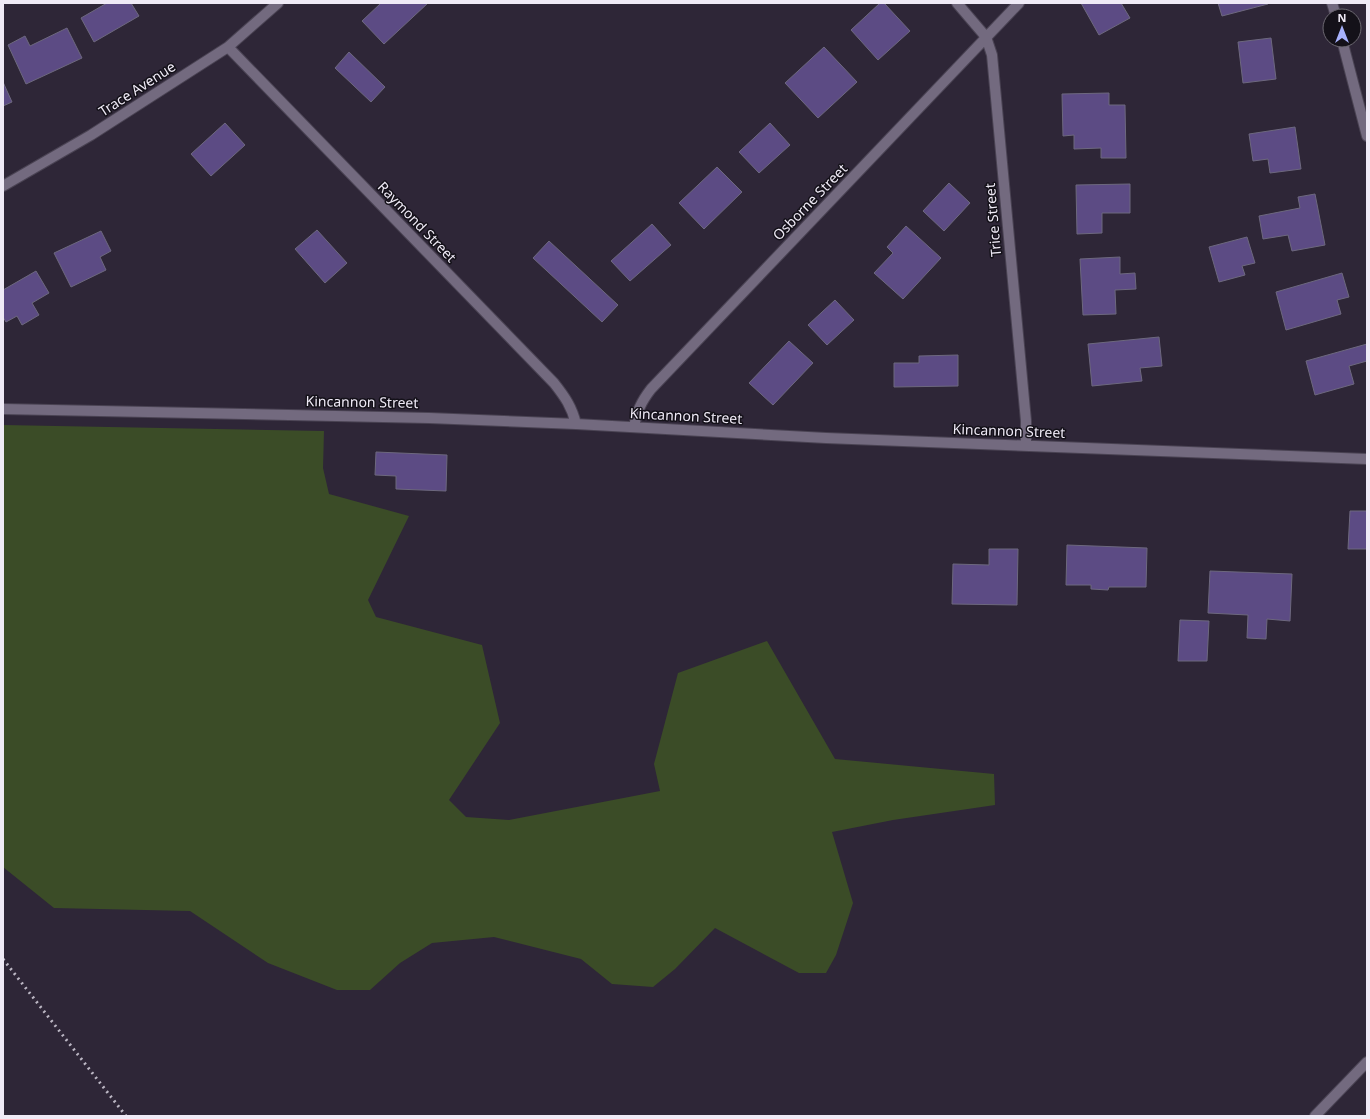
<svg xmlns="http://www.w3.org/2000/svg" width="1370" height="1119" font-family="'Noto Sans',sans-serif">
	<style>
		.green { fill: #3b4c27 }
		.building { fill: #5c4b84; stroke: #6d687e }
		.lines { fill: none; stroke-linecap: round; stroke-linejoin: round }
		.minor-casing { stroke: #4a4353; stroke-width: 12 }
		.minor { stroke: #736a7f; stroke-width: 10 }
		.rail { stroke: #bbb6c3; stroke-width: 3; stroke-dasharray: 2 4; stroke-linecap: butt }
		.labels { text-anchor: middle; stroke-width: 3; stroke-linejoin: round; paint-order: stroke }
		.street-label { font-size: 14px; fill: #efeaf6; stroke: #141119 }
	</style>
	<rect width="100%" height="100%" fill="#2e2637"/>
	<!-- green -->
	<path class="green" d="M3,425L324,431L323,468L329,494L409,516L368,600L376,617L482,645L500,723L449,800L466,817L509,820L660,791L654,764L678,673L767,641L835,759L994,774L995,805L893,820L832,832L853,903L836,955L826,973H799L715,928L675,969L653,987L612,984L581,959L494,937L432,943L400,963L370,990H337L268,963L190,911L54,908L3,867Z"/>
	<!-- building -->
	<path class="building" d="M107,3H131L139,16L94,42L81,18Z
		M381,3H428L384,44L362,21Z
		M880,3H884L910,31L878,60L851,30Z
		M1081,3H1121L1130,18L1099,35Z
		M1218,3H1267L1268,4L1222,16Z
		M67,28L82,58L26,84L8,45L25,36L30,46Z
		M1271,38L1276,79L1243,83L1238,42Z
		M824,47L857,82L818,118L785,83Z
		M349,52L385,87L371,102L335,68Z
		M3,82L12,102L3,106Z
		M1109,93V105H1125L1126,158H1101V148L1074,149V135L1063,136L1062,94Z
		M225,123L245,145L211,176L191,154Z
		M770,123L790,145L759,173L739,152Z
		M1295,127L1301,169L1270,173L1268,159L1253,161L1249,134Z
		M717,167L742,192L704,229L679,203Z
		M949,183L970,203L944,231L923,211Z
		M1130,184V213H1102V233L1077,234L1076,185Z
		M1315,194L1325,245L1292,251L1288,235L1263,239L1259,216L1300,208L1298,197Z
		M652,224L671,245L630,281L611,261Z
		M906,226L941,258L903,299L874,273L893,253L887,247Z
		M317,230L347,263L325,283L295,249Z
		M101,231L111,251L100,257L106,270L71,287L54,253Z
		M1247,237L1255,263L1242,266L1245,275L1219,282L1209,247Z
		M549,241L618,305L602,322L533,258Z
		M1120,257V274L1135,273L1136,289L1115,290L1116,314L1083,315L1080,259Z
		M36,271L49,293L32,303L39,315L22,325L17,316L6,322L3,317V290Z
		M1342,273L1349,297L1337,300L1341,314L1286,330L1276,292Z
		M835,300L854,320L827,345L808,325Z
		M1159,337L1162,366L1140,368L1142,381L1092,386L1088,344Z
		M789,341L813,363L773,405L749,383Z
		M1367,344V361L1349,366L1354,384L1315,395L1306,361Z
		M958,355V386L894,387V363H919V356Z
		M376,452L447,455L446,491L396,489V476L375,475Z
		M1350,511H1367V549H1348Z
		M1067,545L1147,548L1146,587H1109L1108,590L1091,589V585H1066Z
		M989,549H1018L1017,605L952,604L953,564L989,565Z
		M1210,571L1292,574L1290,621L1267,619L1266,639L1247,638L1248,615L1208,613Z
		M1180,620L1209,621L1207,661H1178Z"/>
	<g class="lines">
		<!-- minor casing -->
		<g class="minor-casing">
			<path id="minor" d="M957,3L986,37L992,55L1026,421V446
				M1332,3L1336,16
				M1342,40L1367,136
				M228,47L554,383C565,397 572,407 576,424
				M3,186L91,135L228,47L278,3
				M3,409L429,418L576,424L826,438L1367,459
				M634,427C637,411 641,402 651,389L1019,3
				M1315,1116L1367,1062"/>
		</g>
		<!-- minor -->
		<use href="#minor" class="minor"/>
		<!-- rail -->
		<path class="rail" d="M3,959L126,1116"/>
	</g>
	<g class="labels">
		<!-- street labels -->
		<g class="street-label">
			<text transform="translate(137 89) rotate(-33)" y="5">Trace Avenue</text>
			<text transform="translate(810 202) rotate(-46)" y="5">Osborne Street</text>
			<text transform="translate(993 220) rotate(-95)" y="5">Trice Street</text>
			<text transform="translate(417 222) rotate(46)" y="5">Raymond Street</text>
			<text transform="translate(362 402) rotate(1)" y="5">Kincannon Street</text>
			<text transform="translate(686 416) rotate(3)" y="5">Kincannon Street</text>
			<text transform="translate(1009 431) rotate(2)" y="5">Kincannon Street</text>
		</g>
	</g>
	<!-- border -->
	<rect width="1370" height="1119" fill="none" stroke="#efeaf6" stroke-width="8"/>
	<!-- north arrow -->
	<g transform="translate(1342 28)"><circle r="19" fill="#141119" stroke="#6c6871"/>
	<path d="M0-3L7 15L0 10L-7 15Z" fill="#a7b1fc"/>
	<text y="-6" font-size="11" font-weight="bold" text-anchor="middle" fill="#efeaf6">N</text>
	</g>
</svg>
